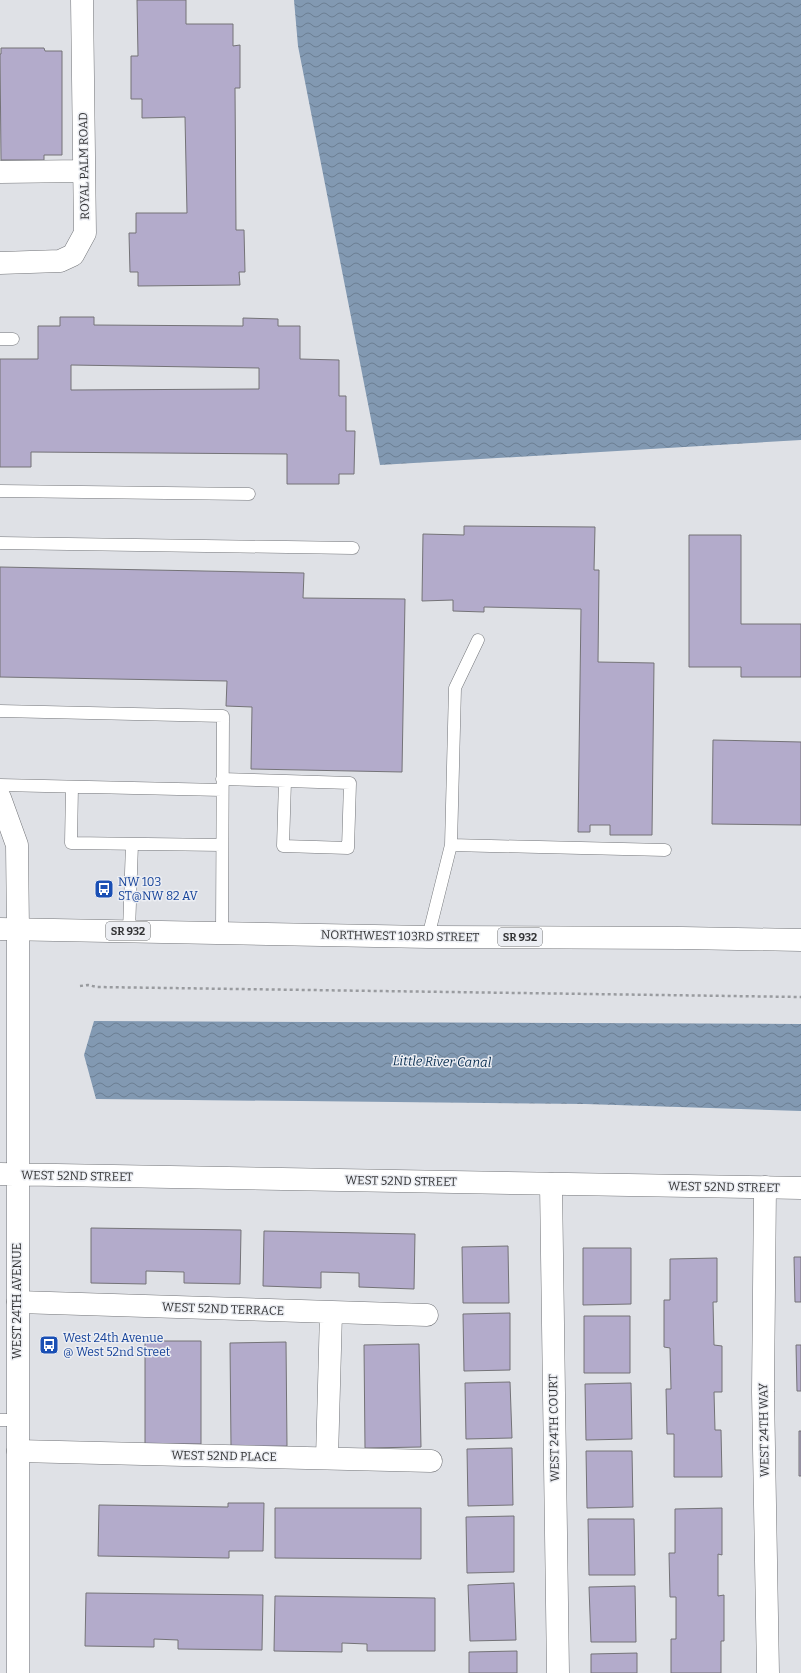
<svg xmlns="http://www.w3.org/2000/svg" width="801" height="1673" font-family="Bitter,serif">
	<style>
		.water { fill: url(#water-waves) }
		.building { fill: #b3abcb; stroke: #747377; fill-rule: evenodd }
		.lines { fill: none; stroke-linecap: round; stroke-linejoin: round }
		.service-casing { stroke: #737579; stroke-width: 13 }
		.minor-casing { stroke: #737579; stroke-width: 23 }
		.tertiary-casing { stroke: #737579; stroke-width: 23 }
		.primary-casing { stroke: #737579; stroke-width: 23 }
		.path { stroke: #999b9f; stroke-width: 2.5; stroke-dasharray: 3 3; stroke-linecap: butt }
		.service { stroke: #fff; stroke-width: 12 }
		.minor { stroke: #fff; stroke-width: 22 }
		.tertiary { stroke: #fff; stroke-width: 22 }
		.primary { stroke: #fff; stroke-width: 22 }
		.labels { text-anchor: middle; stroke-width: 3; stroke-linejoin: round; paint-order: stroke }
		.shield { fill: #eceef3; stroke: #6a6c6f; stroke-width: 1 }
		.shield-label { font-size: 11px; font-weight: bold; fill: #333436 }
		.street-label { font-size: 12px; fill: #333436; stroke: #eceef3 }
		.transit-label { font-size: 12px; fill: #164399; stroke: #eceef3; text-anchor: start }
		.water-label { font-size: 13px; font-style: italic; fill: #082d50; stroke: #eceef3 }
	</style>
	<defs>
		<pattern id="water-waves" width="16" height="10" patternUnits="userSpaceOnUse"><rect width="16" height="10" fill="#8299b2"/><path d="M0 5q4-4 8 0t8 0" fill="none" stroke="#6b7e92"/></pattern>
	</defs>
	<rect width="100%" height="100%" fill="#dfe1e6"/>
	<!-- water -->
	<path class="water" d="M294,0H801V440L380,465L298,46Z
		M94,1021L801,1024V1111L585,1104L96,1099L84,1055Z"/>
	<!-- building -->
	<path class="building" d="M137,0H186V24H233V46L240,45V88H235L236,230H244L245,272H239L240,285L138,286V272H130L129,233H136V213H187L185,117L142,118V99H131V56H138Z
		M1,48H44L45,51H62V155H44V160H1L0,54H1Z
		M60,317H94V325L243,326V318L278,319V326H300V359L339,360V396H346V431H355L354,474H339V484H287V454L31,452V467H0V359H38V326H60ZM71,365L259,368V389L71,390Z
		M464,526L595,527L594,570H599L598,662L654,663L652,835H610V825H590V832H578L581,609L484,607V612L453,611V600L422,601L423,534L464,535Z
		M689,535H741V624H801V677H741V667H689Z
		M0,567L304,573L303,598L405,599L402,772L251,769L252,707L226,706L227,681L0,677Z
		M713,740L801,742V825L712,824Z
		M91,1228L241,1230L240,1284L184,1283V1272L146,1271V1284L91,1283Z
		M264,1231L415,1234L414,1289L359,1287V1273L321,1272V1288L263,1286Z
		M508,1246L509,1303H463L462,1247Z
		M583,1248H631V1304L583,1305Z
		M794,1257H801V1302H795Z
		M717,1258V1302H713L714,1345L722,1346V1392H714L715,1430H721L722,1477H674V1434H667L666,1389H671L670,1348L664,1347V1300H670V1259Z
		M510,1313V1370L464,1371L463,1314Z
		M584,1316H630V1373H584Z
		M145,1341H201V1444H145Z
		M286,1342L287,1446L231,1447L230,1343Z
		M419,1344L421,1447L365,1448L364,1345Z
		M796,1345H801V1391H797Z
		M510,1382L512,1438L466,1439L465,1383Z
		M631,1383L632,1439L586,1440L585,1384Z
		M799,1431H801V1476H799Z
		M512,1448L513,1505L468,1506L467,1449Z
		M586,1451H632L633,1507L587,1508Z
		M228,1503H264L263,1551H229V1558L98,1556L99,1505L228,1507Z
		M275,1508H421V1559L275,1558Z
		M722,1508V1555L718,1554V1596L724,1595V1641H721V1673H671V1639H676V1597H670L669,1553H675V1509Z
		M514,1516V1572L467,1573L466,1517Z
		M588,1519H634L635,1575H589Z
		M514,1583L516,1640L470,1641L468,1585Z
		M635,1586L636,1642H591L589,1587Z
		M86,1593L263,1595L262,1650L178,1649V1640L154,1639V1647L85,1646Z
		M275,1596L435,1598V1651H367V1644L342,1643V1652L274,1651Z
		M517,1651V1673H469V1652Z
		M637,1653V1673H591V1654Z"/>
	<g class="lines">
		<!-- service casing -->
		<g class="service-casing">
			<path id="service" d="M0,339H13
				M0,491L249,494
				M0,543L353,548
				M0,711L223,716L222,934
				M222,779L350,783L348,848L283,846L285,781
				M0,785L222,790
				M72,787L71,843L222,845
				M451,845L665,850
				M129,931L132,844
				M428,937L451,845L455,688L478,640
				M0,1420H18"/>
		</g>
		<!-- minor casing -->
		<g class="minor-casing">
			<path id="minor" d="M0,172L84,171
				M0,263L60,261L73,255L85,233L82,0
				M0,798L17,845L18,930
				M551,1184L558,1673
				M765,1187L763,1392L768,1673
				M18,1302L427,1315
				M18,1451L431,1461
				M327,1458L331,1313"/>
		</g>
		<!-- tertiary casing -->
		<g class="tertiary-casing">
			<path id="tertiary" d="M0,1174L801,1188
				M18,1673V930"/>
		</g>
		<!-- primary casing -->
		<g class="primary-casing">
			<path id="primary" d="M0,929L428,937L682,938L801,940"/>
		</g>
		<!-- path -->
		<path class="path" d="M80,986L88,985L97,987L801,997"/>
		<!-- service -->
		<use href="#service" class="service"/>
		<!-- minor -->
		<use href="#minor" class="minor"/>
		<!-- tertiary -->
		<use href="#tertiary" class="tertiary"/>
		<!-- primary -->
		<use href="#primary" class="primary"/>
	</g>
	<!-- icons -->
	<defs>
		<g id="bus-square" transform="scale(1)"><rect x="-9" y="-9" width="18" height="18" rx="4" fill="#1a4fb4" stroke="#eceef3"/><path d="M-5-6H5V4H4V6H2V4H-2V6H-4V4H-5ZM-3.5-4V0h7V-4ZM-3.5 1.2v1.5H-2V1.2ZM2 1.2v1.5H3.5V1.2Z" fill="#fff"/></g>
	</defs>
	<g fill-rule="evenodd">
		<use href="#bus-square" x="104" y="889"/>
		<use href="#bus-square" x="49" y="1345"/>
	</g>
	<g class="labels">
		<!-- shield labels -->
		<g class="shield">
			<rect x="106" y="922" width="44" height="18" rx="3"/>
			<rect x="498" y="928" width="44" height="18" rx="3"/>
		</g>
		<g class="shield-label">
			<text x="128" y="935">SR 932</text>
			<text x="520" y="941">SR 932</text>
		</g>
		<!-- street labels -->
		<g class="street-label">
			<text transform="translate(84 166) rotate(-91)" y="4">ROYAL PALM ROAD</text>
			<text transform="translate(400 936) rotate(1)" y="4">NORTHWEST 103RD STREET</text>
			<text transform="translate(77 1176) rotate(1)" y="4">WEST 52ND STREET</text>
			<text transform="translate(401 1181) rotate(1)" y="4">WEST 52ND STREET</text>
			<text transform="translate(724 1187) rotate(1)" y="4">WEST 52ND STREET</text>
			<text transform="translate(17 1301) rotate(-90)" y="4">WEST 24TH AVENUE</text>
			<text transform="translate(223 1309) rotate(2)" y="4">WEST 52ND TERRACE</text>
			<text transform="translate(554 1428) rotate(-91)" y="4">WEST 24TH COURT</text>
			<text transform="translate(764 1430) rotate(-91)" y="4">WEST 24TH WAY</text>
			<text transform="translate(224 1456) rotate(1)" y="4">WEST 52ND PLACE</text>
		</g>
		<!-- transit labels -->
		<g class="transit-label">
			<text x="118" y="886">NW 103<tspan x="118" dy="14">ST@NW 82 AV</tspan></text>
			<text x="63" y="1342">West 24th Avenue<tspan x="63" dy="14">@ West 52nd Street</tspan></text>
		</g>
		<!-- water labels -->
		<g class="water-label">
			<text transform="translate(442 1061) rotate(1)" y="5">Little River Canal</text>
		</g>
	</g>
</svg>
